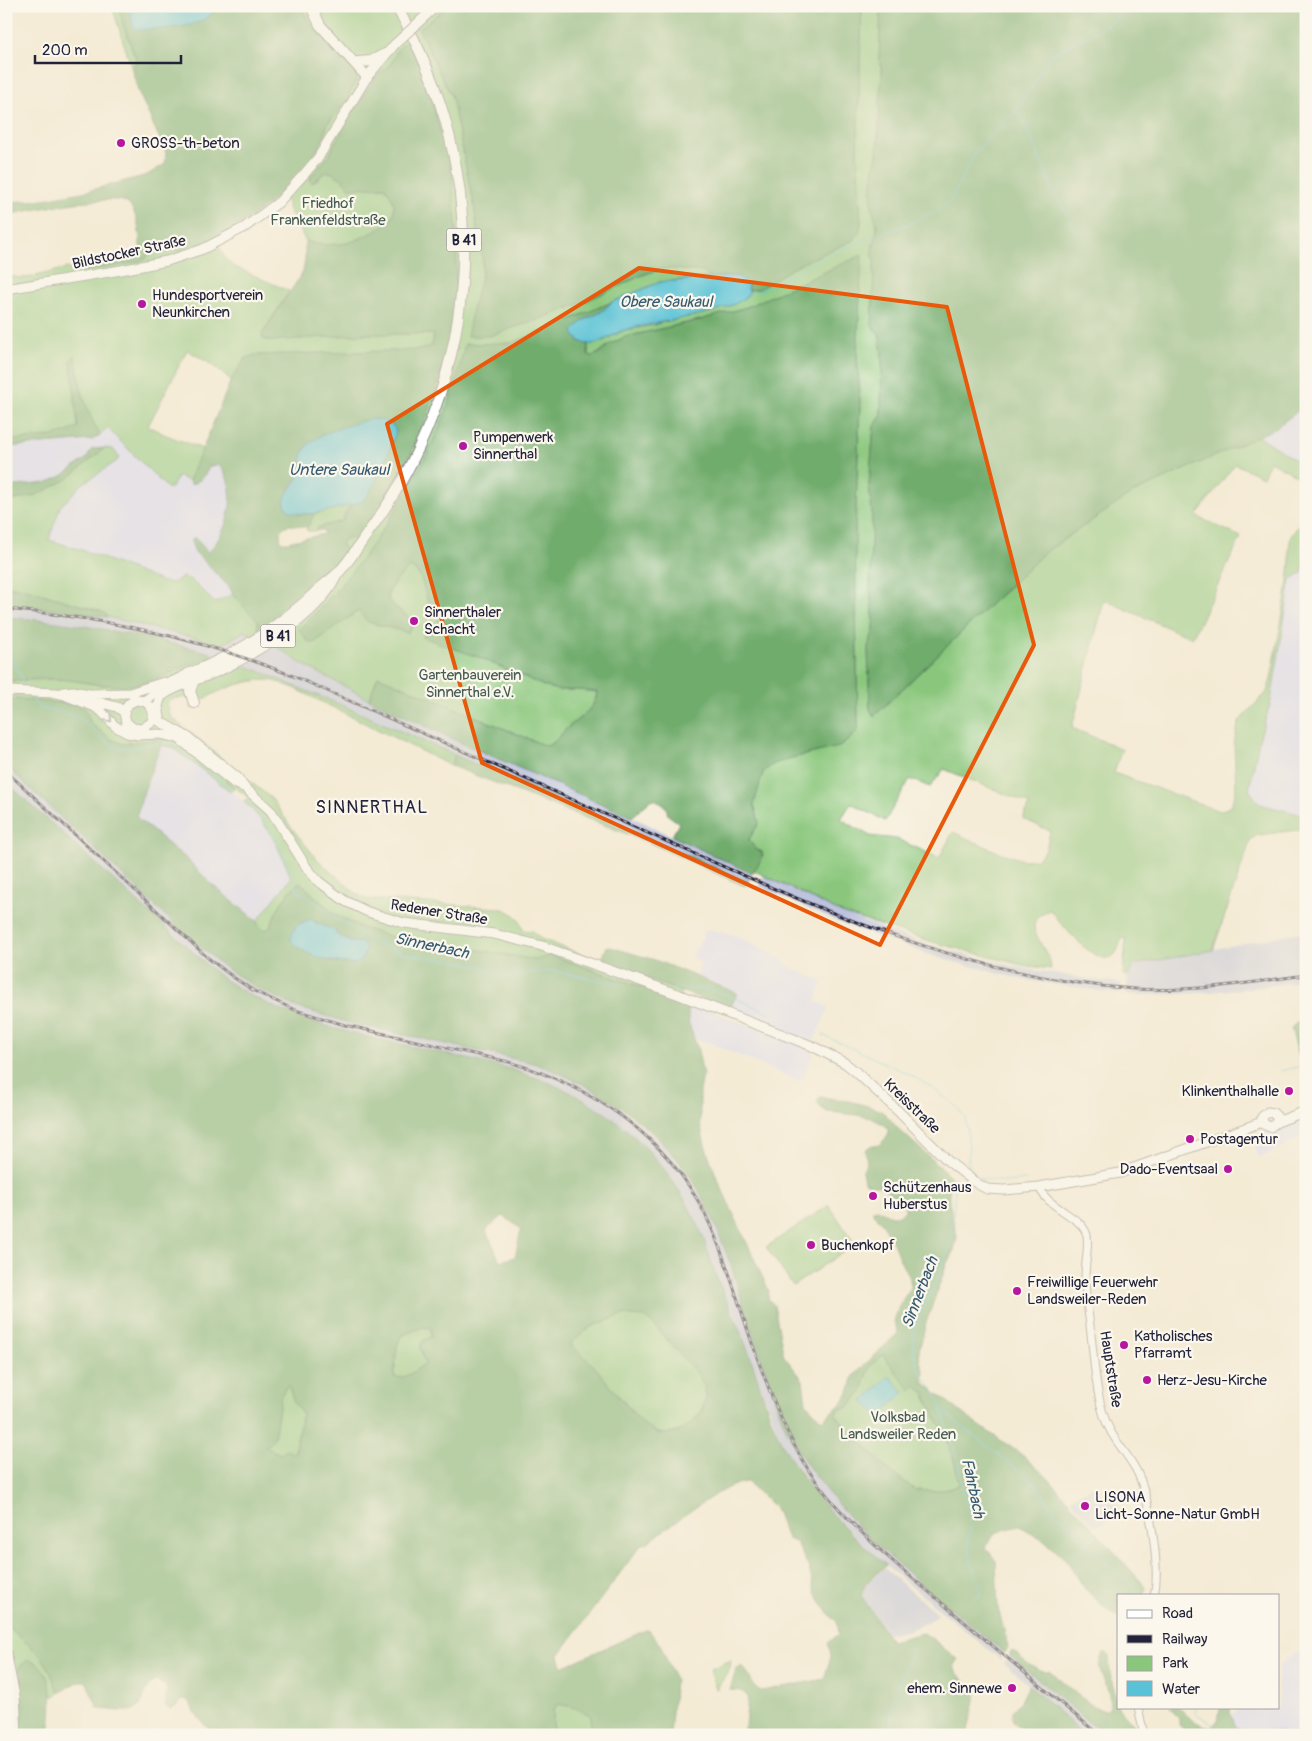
<svg xmlns="http://www.w3.org/2000/svg" width="1312" height="1741" font-family="Pangolin,sans-serif">
	<style>
		.built { fill: #d5d8f9 }
		.industrial { fill: #bdc3de }
		.green { fill: #8ac77d; stroke: #56745c; fill-rule: evenodd }
		.forest { fill: #6fac6c; stroke: #486754; fill-rule: evenodd }
		.water { fill: #5ac2d6; stroke: #3e7288 }
		.lines { fill: none; stroke-linecap: round; stroke-linejoin: round }
		.stream { stroke: #5ac2d6; stroke-width: 1 }
		.minor-casing { stroke: #8b8688; stroke-width: 9 }
		.major-casing { stroke: #8b8688; stroke-width: 11 }
		.highway-casing { stroke: #8b8688; stroke-width: 12 }
		.minor { stroke: #fff; stroke-width: 7 }
		.major { stroke: #fff; stroke-width: 9 }
		.highway { stroke: #fff; stroke-width: 10 }
		.rail-casing { stroke: #22223b; stroke-width: 3 }
		.rail { stroke: #fbf7ec; stroke-width: 1; stroke-dasharray: 4; stroke-linecap: butt }
		.major-bridge-casing { stroke: #8b8688; stroke-width: 11; stroke-linecap: butt }
		.major-bridge { stroke: #fff; stroke-width: 9 }
		.oneway { stroke: #9c9ca7 }
		.marked { fill: none; stroke: #e8590c; stroke-width: 4; stroke-linejoin: round }
		.poi-dot { fill: #b5179e; stroke: #fbf7ec; stroke-width: 2 }
		.labels { text-anchor: middle; stroke-width: 4.5; stroke-linejoin: round; paint-order: stroke }
		.shield { fill: #fbf7ec; stroke: #636270; stroke-width: 1 }
		.shield-label { font-size: 14px; font-weight: bold; fill: #22223b }
		.poi-label { font-size: 15px; fill: #22223b; stroke: #fbf7ec; text-anchor: start }
		.park-label { font-size: 15px; fill: #465c52; stroke: #fbf7ec }
		.street-label { font-size: 15px; fill: #22223b; stroke: #fbf7ec }
		.water-label { font-size: 16px; font-style: italic; fill: #365a71; stroke: #fbf7ec }
		.quarter-label { font-size: 18px; letter-spacing: 1px; fill: #22223b; stroke: #fbf7ec }
	</style>
	<rect width="100%" height="100%" fill="#fbf7ec"/>
	<filter id="ink" filterUnits="userSpaceOnUse"><feTurbulence type="fractalNoise" baseFrequency=".02" numOctaves="2"/><feDisplacementMap in="SourceGraphic" scale="10" xChannelSelector="R" yChannelSelector="G"/><feConvolveMatrix kernelMatrix="1 2 1 2 8 2 1 2 1" color-interpolation-filters="sRGB"/></filter>
	<filter id="wash" filterUnits="userSpaceOnUse"><feTurbulence type="fractalNoise" baseFrequency=".0096" numOctaves="4" result="noise"/><feDisplacementMap in="SourceGraphic" scale="20" xChannelSelector="R" yChannelSelector="G"/><feGaussianBlur stdDeviation="1.12" result="paint"/><feColorMatrix in="noise" values="0 0 0 0 0 0 0 0 0 0 0 0 0 0 0 0 0 1.4 0 .05"/><feComposite in="paint" operator="in"/></filter>
	<g filter="url(#wash)">
		<rect width="100%" height="100%" fill="#f4ebd5"/>
		<!-- built -->
		<path class="built" d="M1306,405V467L1258,436L1274,429Z
			M107,427L167,488L171,487L178,476H181L189,481L191,484L204,476L210,466L218,465L224,470L230,490L231,508L224,531L216,545L208,552L202,547L213,570L230,588L233,594L215,603L191,580L172,583L163,582L85,551L48,540L60,507L81,485L117,461L105,448L92,449L87,458L79,465L62,476L46,483L6,487V447L92,440L100,435Z
			M1306,553V816L1260,804L1249,790L1259,740L1271,701L1291,579L1302,573Z
			M161,745L172,747L182,753L243,801L264,822L279,847L291,878L257,921L211,884L188,860L136,817Z
			M707,929L735,935L780,958L789,967L823,981L816,1001L829,1007L813,1043L730,1009L737,993L697,976L701,963L691,957Z
			M688,1006H697L811,1049L813,1054L803,1078L798,1081L708,1042L695,1039L688,1021Z
			M1306,1115V1135L1267,1155L1257,1158L1254,1135Z
			M1306,1650V1735L1274,1733L1242,1729L1235,1727L1231,1717L1239,1707H1278V1666L1294,1654Z"/>
		<!-- industrial -->
		<path class="industrial" d="M6,604L107,617L200,639L221,646L244,631L258,636L291,655L300,663L369,699L457,741L632,817L750,873L754,870L749,882L336,703L246,666L234,671L212,658L211,653L108,630L6,616Z
			M6,766L186,935L239,978L256,988L283,1002L346,1022L533,1063L550,1069L566,1075L606,1097L644,1127L670,1152L700,1194L718,1231L758,1351L791,1438L802,1456L817,1478L856,1524L886,1553L1005,1653L1000,1659L879,1560L830,1511L809,1484L782,1444L749,1354L716,1276L696,1221L671,1178L660,1163L636,1138L619,1123L579,1096L530,1074L507,1068L320,1025L279,1010L251,997L217,974L6,782Z
			M764,875L844,914L893,933L940,948L1021,968L1094,980L1122,983L1120,994L1020,979L936,957L839,922L759,886Z
			M1306,931V980L1253,988L1187,994L1125,995L1128,976L1133,965Z
			M1093,1486L1109,1500L1115,1504H1118L1121,1514L1096,1527L1070,1499Z
			M884,1568L938,1614L928,1622L907,1631L888,1634L862,1595L865,1585Z
			M1010,1656L1052,1692L1104,1735H1084L1004,1663Z"/>
		<!-- green -->
		<path class="green" d="M112,6H119L123,24L136,59L133,73Z
			M301,6H448L419,29L446,86C452,96 454,104 455,115L474,205L479,243C486,260 481,284 475,301L489,336L540,319L579,304L645,274L665,268L704,272L710,277L660,282L536,334L510,343L465,344C459,370 453,396 443,420C412,493 357,576 299,629L340,624L358,611L408,630L414,626L413,619H410C404,613 393,607 389,600C383,591 403,574 409,567C422,572 425,591 428,603C446,614 438,628 423,636L478,657L544,686L558,690H581L597,692C595,709 579,718 567,728C560,735 555,744 546,746L378,676L369,699L300,663C283,649 264,639 244,631L221,646L200,639L107,617L106,614L100,611L26,589L6,586V502L36,495L66,480L105,448L113,449L119,457L117,461L81,485L60,507L49,540L85,551L163,582L172,583L183,577L191,580L215,603L233,594L235,598L258,621V632L316,585L343,555L341,544L344,539L362,534L374,512L441,375L447,149C441,137 439,125 436,112C430,87 420,62 407,40L398,49L391,64L378,75L368,88L335,142L330,155L311,176L313,183L324,173L330,172L341,178L350,188L385,187C391,195 397,205 393,215C389,227 358,240 347,243C337,245 313,246 305,240L288,208V204L280,196L325,135C325,122 334,119 340,109C346,100 351,91 356,81L357,76C342,52 309,33 301,6Z
			M862,6H881L879,59L882,70L877,157L874,167L872,209L876,219L877,231L873,240L872,253L874,261V274L882,352L881,417L874,427L869,485L872,511L870,589L874,621V630L868,647L870,709L874,716L1044,553L1131,494L1258,436L1306,467V481L1270,461L1263,477L1235,464L1196,516L1241,537L1192,638L1104,600L1072,728L1122,749L1114,773L1220,811L1231,806L1236,790L1234,743L1239,721L1267,692L1271,679L1288,584L1290,560L1289,548L1291,536L1306,515V553L1302,573L1291,579L1271,701L1259,740L1249,790L1260,804L1306,816V829L1258,835L1251,839L1213,950L1133,965L1128,976L1123,975L1126,938L1122,939C1119,944 1118,953 1113,956C1096,969 1060,922 1050,910C1014,922 1051,948 1051,969L1022,965L936,943L844,914L755,871L751,873L755,869L763,855L762,852C755,849 752,846 749,839L759,823L754,804L763,772L773,764L791,758L817,752L858,730L855,532L860,402L857,355L861,256L747,307L700,320L625,337L609,345L597,354L592,356L588,355V343L595,344L625,330L654,325L749,293V290L759,289L861,224L857,153ZM944,769L1029,804L1023,819L1050,831L1046,849L1038,859L1023,860L998,852L953,832L939,858L897,839L870,836L841,819L851,803L885,821L910,779L930,787Z
			M215,238L225,258L233,266L289,291L262,334L263,339L271,341L367,334H434L432,346L419,350L255,355L246,358L231,380L209,363L187,350L148,426L166,435L203,449L189,481L178,476L171,488H167L107,428L100,435C85,411 79,383 75,355L71,360L78,427C57,439 30,439 6,440V275L20,278L31,277L67,268L79,272L150,252L152,240L202,244Z
			M352,504L346,511L342,521L319,527L317,531H307L306,527L309,525L314,514Z
			M212,658L234,671L246,666L336,703L455,755L451,766L294,688C288,686 281,683 274,681C254,677 222,688 205,699L199,696L171,699L167,703L171,717L272,799L291,827L318,860L357,894L366,899L499,908C511,911 520,917 523,930L533,931L541,939L682,992L679,1000L551,955L536,960L461,947L453,950L443,949L433,945L399,939L362,928L334,914L300,882C283,894 277,910 270,928L264,931L259,927L257,921L291,878C279,847 268,824 243,801L249,798L225,780L234,788L230,791L172,747L161,745L162,738L122,744L111,739L91,724L84,708L71,704L6,698V681L66,679L103,686Z
			M829,1205L855,1244L793,1286L766,1247Z
			M622,1315L644,1317L651,1322L698,1374L704,1384L706,1397L701,1412L691,1424L681,1431L669,1434L658,1433L643,1424L594,1367L570,1343L590,1327Z
			M423,1327H431V1337L423,1341L420,1347L425,1364C414,1370 407,1380 394,1377L397,1346L401,1336Z
			M882,1355L911,1389L915,1386L924,1393L939,1423L955,1463L959,1485L949,1489L932,1491L915,1490L886,1468L835,1414L839,1409L848,1408L862,1391L870,1366Z
			M288,1385L295,1404L302,1414L294,1454H281L265,1448L274,1438L281,1396Z
			M6,1623C15,1635 27,1642 37,1652C49,1664 53,1679 59,1693L53,1697L43,1671L18,1687L22,1735H9L6,1702Z
			M731,1660L730,1669L717,1689H716L710,1669Z
			M558,1704L578,1708L591,1716L590,1735H553V1710Z"/>
		<!-- forest -->
		<path class="forest" d="M119,6H301C307,27 338,53 353,70L357,75L356,81C351,91 346,102 339,111C336,115 331,118 328,122C325,127 326,132 324,137C322,142 318,148 315,153C289,193 255,218 213,239C197,247 180,256 163,247L161,241L152,240L147,258L137,262L79,272L76,270L77,268C93,263 129,258 140,248C140,234 138,209 125,202C111,194 27,211 7,215L6,202L39,200L87,191L147,175L165,164L166,153L138,91L133,73L136,59L123,24Z
			M448,6H862L857,153L861,224L859,233L852,241L798,265L759,289L749,290L746,282L737,276L710,277L704,272L665,268L645,274L579,304L540,319L489,336H467C470,325 471,313 474,301C480,284 487,261 479,243L474,205L451,94L446,86L419,29Z
			M881,6H1306V405L1274,429L1131,494L1044,553L874,716L870,709L868,647L874,630V621L870,589L872,511L869,485L874,426L881,417L882,352L879,334L872,326L874,261C870,247 876,243 877,230C878,222 873,215 872,207C871,191 872,172 877,157L882,70L879,59Z
			M407,40C412,51 419,62 424,74C431,94 435,115 441,135C442,140 445,144 447,149C452,165 453,185 454,201C464,297 448,383 403,468C394,483 384,497 374,512C368,522 364,532 356,540H353L350,537L344,539L341,544L345,549L343,555L316,585L258,633V621L235,598L230,588L195,552L191,542L194,537L208,552C229,533 241,486 218,465L210,466C205,475 201,482 191,484L189,481L231,380L246,358L255,355L419,350L432,346L434,334H367L271,341L263,339L262,334L303,272L305,259V240C313,246 337,245 347,243C358,240 389,227 393,215C397,205 391,195 385,187L350,188L341,178L330,172L324,173L312,183L310,179L311,176L330,155L335,142L368,88L378,75L391,64L398,49ZM371,419L360,502C346,506 349,511 342,521L317,528V531L323,530L324,534L287,542H281C277,521 292,525 306,527L309,525L314,514H297L289,490L298,477L302,458L316,439L328,433Z
			M862,255L857,355L860,402L855,532L858,730L849,740L839,747L791,758L773,764L763,772L754,804L759,823L749,839C752,846 755,849 762,852C763,859 756,869 751,873L672,836L679,823L668,815L666,807L655,799L651,800L632,817L457,741L369,699L378,676L546,746C555,744 560,735 567,728C579,718 596,709 597,692L581,690H558L544,686L478,657L422,637C434,631 443,622 436,608H432C422,597 426,572 409,567C403,574 383,591 389,600C393,607 404,613 410,619H413L417,623L410,628L408,633L368,622L358,611L314,643L308,642L299,629C360,573 421,481 449,403C456,384 460,363 465,344L510,343L536,334L612,302L601,312L584,320L578,341L588,343V355L592,356L600,353L609,345L625,337L700,320L747,307Z
			M75,355C79,383 85,411 100,435L92,440L6,447V440C30,439 57,439 78,427L71,360Z
			M105,448L66,480L36,495L6,502V487L46,483L62,476L87,458L92,449Z
			M6,586L26,589L100,611L106,614L107,617L6,604Z
			M6,617C76,622 144,636 211,653L212,658C185,662 161,681 133,685C110,688 90,682 68,680C48,677 26,680 6,681Z
			M6,698L71,704L85,708L91,724L111,739L122,744L164,738L148,779L136,817L188,860L211,884L257,921L259,927L264,930L270,928C277,910 283,895 300,882L334,914L362,928L399,939L433,945L443,949L453,950L461,947L536,960L551,955L685,1003L688,1006V1021L698,1050L703,1075L700,1091V1124L705,1145L717,1178L769,1291L768,1298L774,1305L784,1356L803,1380L806,1403L822,1420L842,1403L850,1389L854,1375L898,1333L894,1321L900,1304L911,1287C910,1275 905,1272 901,1262C892,1243 890,1229 873,1214V1210L878,1209C888,1215 895,1220 905,1211V1204L882,1187L864,1182L862,1171L867,1163L865,1150L869,1147L879,1145L888,1136V1129L885,1125L871,1118L857,1115L827,1112L820,1107L817,1101L820,1097C840,1099 863,1103 881,1111C889,1116 895,1127 903,1133C919,1148 936,1162 952,1178L949,1191V1202L957,1237L954,1250L947,1263L926,1323L919,1351L920,1362L924,1372L923,1382L967,1417L1021,1454L1046,1476L1146,1587L1145,1595H1118V1617L1104,1607L1085,1589L1067,1561L1044,1540L1020,1526C1004,1530 991,1530 986,1548L996,1560L998,1608L1007,1641L1008,1647L1005,1653C929,1589 841,1528 792,1440C781,1420 773,1392 765,1370C743,1312 730,1248 700,1193C665,1130 600,1086 533,1063L346,1022L296,1007L256,988L223,966L186,935L6,766ZM311,919L354,943L355,964L333,962L315,956ZM883,1355L911,1390L915,1386L924,1393L939,1423L955,1463L959,1485L949,1489L932,1491L915,1490L886,1468L835,1415L839,1409L847,1408L862,1391L870,1366Z
			M455,755L749,882L745,886L742,885L650,843L451,766Z
			M6,782L217,974C277,1018 343,1032 415,1047C446,1054 476,1061 507,1068C593,1093 655,1139 695,1219C705,1238 709,1257 716,1276C727,1303 740,1329 750,1356C760,1384 769,1420 783,1445C808,1491 846,1532 886,1565L865,1584L861,1595L891,1641L922,1633C936,1639 945,1651 958,1659L954,1665L956,1672L977,1692L967,1735H744L748,1697L742,1691L730,1690L736,1670L742,1666C750,1673 751,1687 761,1691L824,1679L831,1656L828,1643L839,1634L837,1622L827,1612L814,1591L809,1568L796,1542L787,1539L775,1508L747,1482C723,1483 668,1528 647,1543L641,1545L559,1655L562,1667L648,1629L661,1646L675,1680L670,1735H590L591,1716L578,1708L558,1704L553,1710V1735H214L195,1714L189,1701L182,1700L178,1705L170,1709L165,1706L167,1687L156,1680C143,1688 147,1695 140,1706C134,1715 108,1710 98,1708L86,1681H80L59,1693C53,1679 49,1664 37,1652C27,1642 15,1635 6,1623ZM503,1216L521,1229L515,1257L500,1261L486,1230ZM622,1315L644,1317L651,1322C661,1332 670,1342 679,1353C700,1375 722,1399 689,1425C681,1432 668,1436 657,1433C638,1426 609,1383 595,1367C587,1359 578,1351 570,1344L590,1327ZM423,1327L431,1328V1337L423,1341L420,1347L425,1364C414,1370 407,1380 394,1377L397,1346L401,1336ZM288,1385L295,1404L302,1414L295,1454L287,1450L281,1454L265,1447L274,1438L281,1396L285,1388Z
			M607,946L655,960L737,993L730,1009L601,962Z
			M1306,1015V1063L1301,1064L1291,1028Z
			M1013,1651C1024,1660 1034,1672 1049,1671C1062,1681 1092,1710 1107,1711C1115,1698 1103,1682 1100,1669C1099,1664 1101,1658 1103,1653H1107L1109,1656L1110,1673L1118,1707L1134,1725L1139,1735H1104L1010,1656V1652Z
			M28,1660C56,1665 54,1713 48,1735H22L17,1672L21,1665Z
			M1029,1685L1084,1735H1030L1013,1722L1012,1717L1013,1710L1021,1701Z
			M1170,1707H1179C1189,1718 1197,1725 1212,1727L1218,1720L1220,1709L1228,1707L1236,1727L1243,1729L1304,1735H1189L1179,1725V1718Z"/>
		<!-- water -->
		<path class="water" d="M129,6H217C206,31 160,28 137,30L133,26Z
			M737,276L747,282L749,293C738,314 649,322 625,330C616,332 602,344 593,344C584,345 575,340 573,331L584,320L601,312L612,302L660,282Z
			M371,419C381,420 392,420 396,431C391,448 374,492 361,502C341,507 305,521 287,509C280,498 290,491 296,482C303,472 299,459 305,449C313,434 355,423 371,419Z
			M311,919L316,923L335,930L337,935L350,942H362L366,950L362,959L355,964C331,962 308,958 291,941L292,933L297,925Z
			M889,1376L904,1392L879,1416L863,1401Z"/>
		<g class="lines">
			<!-- stream -->
			<path class="stream" d="M1016,111L1024,122L1052,188L1079,236
				M757,291L762,290L800,269L858,242L914,222L950,202L976,151L1016,110L1052,54L1098,31L1132,6
				M749,293L752,292
				M6,656L12,659L27,689
				M31,697L39,708C52,711 72,712 83,721C94,729 103,742 116,747C131,753 149,742 165,742C178,743 219,780 231,789
				M246,801L266,822L275,835L282,851L298,891L358,933L383,946L406,954L462,962L484,968L498,976L509,977L536,972L555,971L618,984
				M673,988C684,991 692,987 703,989C726,992 749,1005 770,1013
				M823,1035L911,1075L934,1089L956,1106L965,1118L967,1128L969,1150L968,1163L972,1170L979,1178L1004,1182L1026,1180
				M1280,1071L1306,1065
				M956,1177L951,1241L936,1283L923,1309L914,1332L913,1349L918,1368L927,1382L936,1392L954,1448L971,1527L968,1543L971,1564L980,1586L979,1596L973,1598
				M942,1409L956,1422L1033,1481L1056,1514L1073,1528L1095,1553L1130,1585L1144,1595
				M1195,1707L1197,1714L1228,1735
				M889,1735L893,1700L914,1647"/>
		</g>
	</g>
	<g filter="url(#ink)">
		<g class="lines">
			<!-- minor casing -->
			<g class="minor-casing">
				<path id="minor" d="M1039,1187C1048,1209 1082,1216 1087,1235C1089,1248 1085,1263 1085,1277C1085,1295 1089,1315 1091,1334C1094,1359 1095,1388 1103,1413C1109,1435 1124,1449 1135,1468C1149,1492 1161,1569 1154,1595
					M1138,1707L1144,1735"/>
			</g>
			<!-- major casing -->
			<g class="major-casing">
				<path id="major" d="M6,289L121,270L167,261L203,249L245,227L279,202L306,172L318,158L367,77L395,44
					M6,691L56,693L71,696
					M63,692L73,691L94,695
					M92,694L130,693L164,682
					M67,696L93,706L101,711L115,726L127,733L138,735L161,734L180,739
					M86,699L117,707L124,712
					M144,701C152,706 155,712 152,722L142,729L133,728L126,722L124,712L128,704L136,700L144,701L167,684L188,674
					M154,716L159,721L189,738L238,778L244,787L271,811L307,868L318,881L345,901L368,912L404,923L494,934L542,946L677,994L812,1046L845,1063L855,1071L899,1112L948,1161L976,1183L987,1189L1004,1190L1039,1187L1120,1173L1262,1122
					M160,717L158,706L161,696
					M177,737L234,783L243,787
					M1277,1122V1117L1273,1113L1268,1112L1262,1117L1263,1124L1270,1127L1277,1122L1306,1111
					M6,1652L15,1697L17,1735"/>
			</g>
			<!-- highway casing -->
			<g class="highway-casing">
				<path id="highway" d="M311,6L320,25L367,77
					M358,62L371,61L385,54
					M188,674C238,654 279,627 318,590C324,584 332,579 339,572C351,559 361,542 372,527C484,372 494,172 396,6
					M161,696C179,683 201,679 220,670C256,653 318,614 335,578
					M194,703L190,691L194,680"/>
			</g>
			<!-- minor -->
			<use href="#minor" class="minor"/>
			<!-- major -->
			<use href="#major" class="major"/>
			<!-- highway -->
			<use href="#highway" class="highway"/>
			<!-- rail casing -->
			<g class="rail-casing">
				<path id="rail" d="M6,609C107,618 204,639 298,678C419,731 540,785 661,839C813,906 966,978 1135,989C1192,992 1249,983 1306,975
					M6,771L208,958L233,977L254,991L295,1010L345,1025L509,1062C591,1086 666,1135 705,1214C728,1261 741,1314 759,1363C775,1405 791,1447 818,1484C855,1532 903,1570 949,1609C999,1651 1049,1693 1099,1735"/>
			</g>
			<!-- rail -->
			<use href="#rail" class="rail"/>
			<!-- major-bridge casing -->
			<g class="major-bridge-casing">
				<path id="major-bridge" d="M395,44L432,10"/>
			</g>
			<!-- major-bridge -->
			<use href="#major-bridge" class="major-bridge"/>
		</g>
		<!-- one-way arrows -->
		<defs><path id="oneway-chevron" d="M-2-3.5L2.5 0L-2 3.5" fill="none" stroke-width="1.6" stroke-linecap="round" stroke-linejoin="round" transform="scale(1.25)"/></defs>
		<use class="oneway" href="#oneway-chevron" transform="translate(109 719) rotate(46)"/>
	</g>
	<!-- marked area -->
	<path d="M0 0H1312V1741H0ZM639,268L947,307L1034,645L880,945L482,763L387,424Z" fill="#f4ebd5" fill-opacity=".55" fill-rule="evenodd"/>
	<path class="marked" d="M639,268L947,307L1034,645L880,945L482,763L387,424Z"/>
	<!-- markers -->
	<g class="poi-dot">
		<circle cx="121" cy="143" r="5"/>
		<circle cx="142" cy="304" r="5"/>
		<circle cx="463" cy="446" r="5"/>
		<circle cx="414" cy="621" r="5"/>
		<circle cx="1289" cy="1091" r="5"/>
		<circle cx="1190" cy="1139" r="5"/>
		<circle cx="1228" cy="1169" r="5"/>
		<circle cx="873" cy="1196" r="5"/>
		<circle cx="811" cy="1245" r="5"/>
		<circle cx="1017" cy="1291" r="5"/>
		<circle cx="1124" cy="1345" r="5"/>
		<circle cx="1147" cy="1380" r="5"/>
		<circle cx="1085" cy="1506" r="5"/>
		<circle cx="1012" cy="1688" r="5"/>
	</g>
	<g class="labels">
		<!-- shield labels -->
		<g class="shield">
			<rect x="446.5" y="228.5" width="35" height="23" rx="4"/>
			<rect x="260.5" y="624.5" width="35" height="23" rx="4"/>
		</g>
		<g class="shield-label">
			<text x="464" y="245">B 41</text>
			<text x="278" y="641">B 41</text>
		</g>
		<!-- poi labels -->
		<g class="poi-label">
			<text x="131" y="148">GROSS-th-beton</text>
			<text x="152" y="300">Hundesportverein<tspan x="152" dy="17">Neunkirchen</tspan></text>
			<text x="473" y="442">Pumpenwerk<tspan x="473" dy="17">Sinnerthal</tspan></text>
			<text x="424" y="617">Sinnerthaler<tspan x="424" dy="17">Schacht</tspan></text>
			<text x="1279" y="1096" text-anchor="end">Klinkenthalhalle</text>
			<text x="1200" y="1144">Postagentur</text>
			<text x="1218" y="1174" text-anchor="end">Dado-Eventsaal</text>
			<text x="883" y="1192">Schützenhaus<tspan x="883" dy="17">Huberstus</tspan></text>
			<text x="821" y="1250">Buchenkopf</text>
			<text x="1027" y="1287">Freiwillige Feuerwehr<tspan x="1027" dy="17">Landsweiler-Reden</tspan></text>
			<text x="1134" y="1341">Katholisches<tspan x="1134" dy="17">Pfarramt</tspan></text>
			<text x="1157" y="1385">Herz-Jesu-Kirche</text>
			<text x="1095" y="1502">LISONA<tspan x="1095" dy="17">Licht-Sonne-Natur GmbH</tspan></text>
			<text x="1002" y="1693" text-anchor="end">ehem. Sinnewe</text>
		</g>
		<!-- park labels -->
		<g class="park-label">
			<text x="328" y="208">Friedhof<tspan x="328" dy="17">Frankenfeldstraße</tspan></text>
			<text x="470" y="680">Gartenbauverein<tspan x="470" dy="17">Sinnerthal e.V.</tspan></text>
			<text x="898" y="1422">Volksbad<tspan x="898" dy="17">Landsweiler Reden</tspan></text>
		</g>
		<!-- street labels -->
		<g class="street-label">
			<text transform="translate(129 252) rotate(-12)" y="5">Bildstocker Straße</text>
			<text transform="translate(439 912) rotate(9)" y="5">Redener Straße</text>
			<text transform="translate(912 1106) rotate(44)" y="5">Kreisstraße</text>
			<text transform="translate(1111 1369) rotate(81)" y="5">Hauptstraße</text>
		</g>
		<!-- water labels -->
		<g class="water-label">
			<text x="666" y="307">Obere Saukaul</text>
			<text x="339" y="475">Untere Saukaul</text>
			<text transform="translate(432 945) rotate(12)" y="6">Sinnerbach</text>
			<text transform="translate(919 1292) rotate(-69)" y="6">Sinnerbach</text>
			<text transform="translate(974 1488) rotate(78)" y="6">Fahrbach</text>
		</g>
		<!-- quarter labels -->
		<g class="quarter-label">
			<text x="372" y="813">SINNERTHAL</text>
		</g>
	</g>
	<!-- margin -->
	<rect width="1312" height="1741" fill="none" stroke="#fbf7ec" stroke-width="25"/>
	<!-- legend -->
	<rect x="1117" y="1594" width="162" height="115" fill="#fbf7ec" stroke="#a4a2a5"/>
	<rect x="1127" y="1610" width="25" height="8" fill="#ffffff" stroke="#a4a2a5"/>
	<text x="1162" y="1618" font-size="15" fill="#22223b">Road</text>
	<rect x="1127" y="1635" width="25" height="8" fill="#22223b" stroke="#a4a2a5"/>
	<text x="1162" y="1644" font-size="15" fill="#22223b">Railway</text>
	<rect x="1127" y="1656" width="25" height="15" fill="#8ac77d" stroke="#a4a2a5"/>
	<text x="1162" y="1668" font-size="15" fill="#22223b">Park</text>
	<rect x="1127" y="1681" width="25" height="15" fill="#5ac2d6" stroke="#a4a2a5"/>
	<text x="1162" y="1694" font-size="15" fill="#22223b">Water</text>
	<!-- scale -->
	<path d="M35 55v8h146v-8" fill="none" stroke="#22223b" stroke-width="2.5"/>
	<text x="42" y="55" font-size="15" fill="#22223b" stroke="#fbf7ec" stroke-width="4" paint-order="stroke">200 m</text>
</svg>
